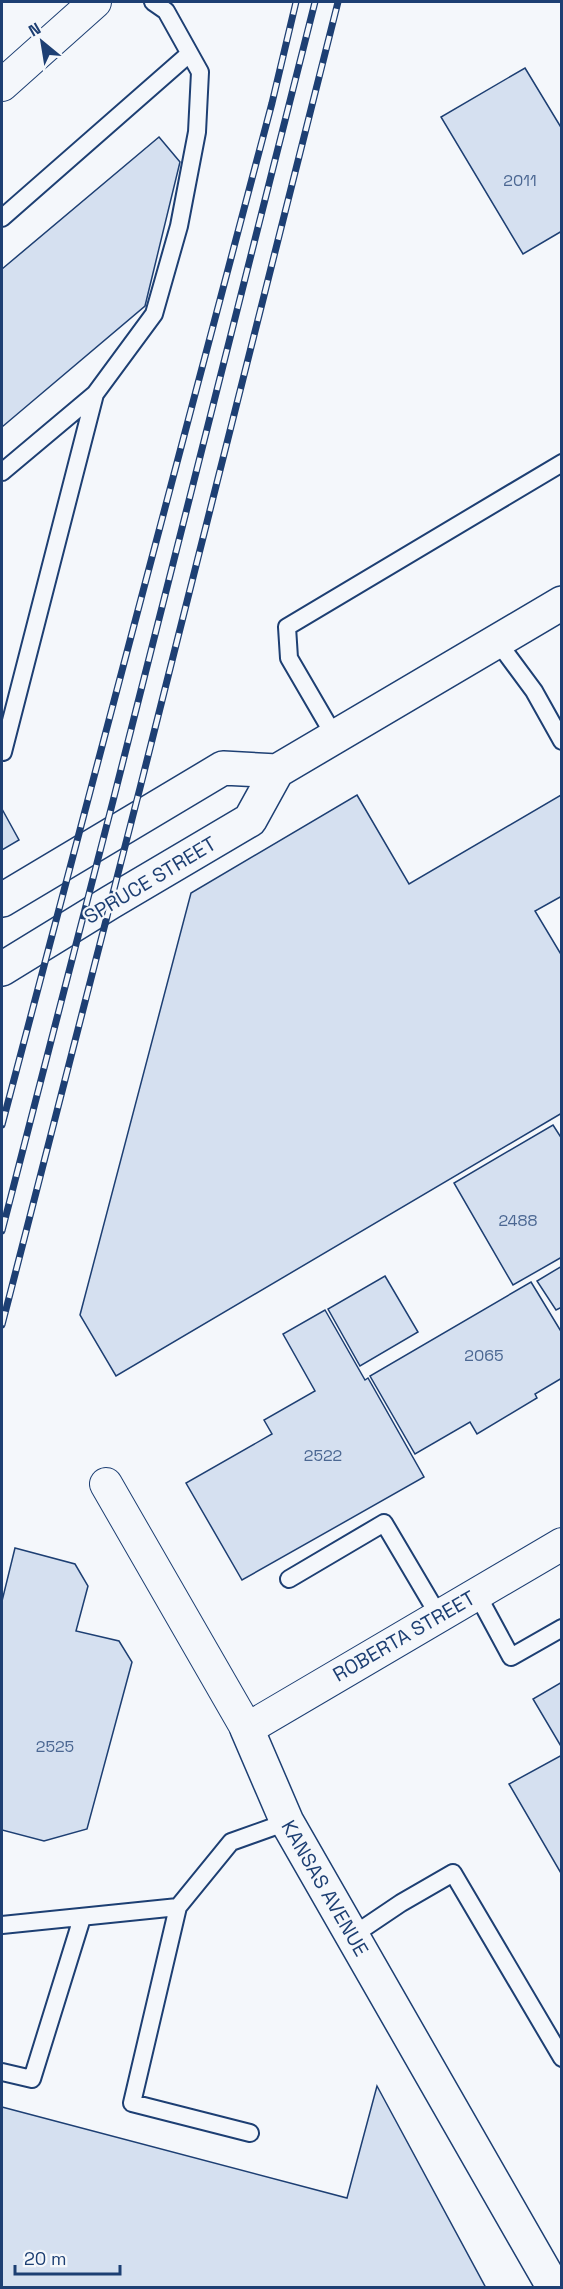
<svg xmlns="http://www.w3.org/2000/svg" width="563" height="2289" font-family="'Space Grotesk',sans-serif">
	<style>
		.building { fill: #d5e0f0; stroke: #1d3f73; stroke-width: 1.5 }
		.lines { fill: none; stroke-linecap: round; stroke-linejoin: round }
		.lane-casing { stroke: #1d3f73; stroke-width: 20 }
		.street-casing { stroke: #1d3f73; stroke-width: 34 }
		.secondary-casing { stroke: #1d3f73; stroke-width: 36 }
		.lane { stroke: #f4f7fb; stroke-width: 16 }
		.street { stroke: #f4f7fb; stroke-width: 32 }
		.secondary { stroke: #f4f7fb; stroke-width: 33 }
		.rail-casing { stroke: #1d3f73; stroke-width: 7 }
		.rail { stroke: #f4f7fb; stroke-width: 4.5; stroke-dasharray: 14; stroke-linecap: butt }
		.labels { text-anchor: middle; stroke-width: 4.5; stroke-linejoin: round; paint-order: stroke }
		.number-label { font-size: 16px; fill: #4b6792 }
		.street-label { font-size: 20px; fill: #1d3f73; stroke: #f4f7fb }
	</style>
	<rect width="100%" height="100%" fill="#f4f7fb"/>
	<!-- building -->
	<path class="building" d="M525,68L562,129V231L523,254L441,117Z
		M159,137L180,162L145,306L2,427V269Z
		M357,795L409,884L561,795L562,896L535,911L562,956V1113L116,1376L80,1315L191,893Z
		M2,809L19,840L2,850Z
		M553,1125L562,1139V1257L513,1285L454,1183Z
		M562,1266V1307L556,1310L537,1281Z
		M385,1276L418,1332L360,1366L328,1309Z
		M531,1282L562,1333V1378L535,1394L537,1398L477,1434L470,1422L415,1454L370,1376Z
		M325,1310L365,1380L368,1378L424,1477L242,1580L186,1483L272,1434L264,1420L315,1391L283,1334Z
		M15,1548L75,1564L88,1586L76,1631L119,1641L132,1662L87,1829L44,1841L2,1830V1601Z
		M562,1682V1748L533,1699Z
		M562,1755V1875L509,1784Z
		M377,2086L486,2288H2V2107L347,2198Z"/>
	<g class="lines">
		<!-- lane casing -->
		<g class="lane-casing">
			<path id="lane" d="M2,218L189,54
				M2,472L95,394
				M497,641L534,691L562,741
				M335,737L289,658L287,627L562,463
				M2,749L3,752L95,394L154,314L179,226L197,132L200,72L166,11L153,2
				M289,1579L384,1523L439,1616
				M477,1594L511,1657L562,1628
				M2,1925L178,1907
				M352,1936L401,1903L453,1873L562,2058
				M2,2072L32,2079L82,1918
				M250,2133L132,2103L178,1907L231,1842L287,1822"/>
		</g>
		<!-- street casing -->
		<g class="street-casing">
			<path id="street" d="M2,85L95,2
				M106,1484L247,1729L562,1544"/>
		</g>
		<!-- secondary casing -->
		<g class="secondary-casing">
			<path id="secondary" d="M2,900L223,768L277,771
				M2,969L111,902L250,820L277,771L562,603
				M247,1729L287,1822L554,2288"/>
		</g>
		<!-- lane -->
		<use href="#lane" class="lane"/>
		<!-- street -->
		<use href="#street" class="street"/>
		<!-- secondary -->
		<use href="#secondary" class="secondary"/>
		<!-- rail casing -->
		<g class="rail-casing">
			<path id="rail" d="M2,1125L272,103L296,2
				M2,1231L113,801L315,2
				M2,1325L140,788L338,2"/>
		</g>
		<!-- rail -->
		<use href="#rail" class="rail"/>
	</g>
	<g class="labels">
		<!-- number labels -->
		<g class="number-label">
			<text x="520" y="186">2011</text>
			<text x="518" y="1226">2488</text>
			<text x="484" y="1361">2065</text>
			<text x="323" y="1461">2522</text>
			<text x="55" y="1752">2525</text>
		</g>
		<!-- street labels -->
		<g class="street-label">
			<text transform="translate(150 880) rotate(-31)" y="7">SPRUCE STREET</text>
			<text transform="translate(404 1636) rotate(-30)" y="7">ROBERTA STREET</text>
			<text transform="translate(325 1888) rotate(60)" y="7">KANSAS AVENUE</text>
		</g>
	</g>
	<!-- border -->
	<rect width="563" height="2289" fill="none" stroke="#1d3f73" stroke-width="6"/>
	<!-- north arrow -->
	<g transform="translate(42 42) rotate(330)" stroke="#f4f7fb" stroke-width="4.5" paint-order="stroke">
	<path d="M0-4.5L10 22L0 15L-10 22Z" fill="#1d3f73"/>
	<text y="-9" font-size="16" font-weight="bold" text-anchor="middle" fill="#1d3f73">N</text>
	</g>
	<!-- scale -->
	<path d="M15 2265v9h105v-9" fill="none" stroke="#1d3f73" stroke-width="3"/>
	<text x="24" y="2265" font-size="18" fill="#1d3f73" stroke="#f4f7fb" stroke-width="4.5" paint-order="stroke">20 m</text>
</svg>
